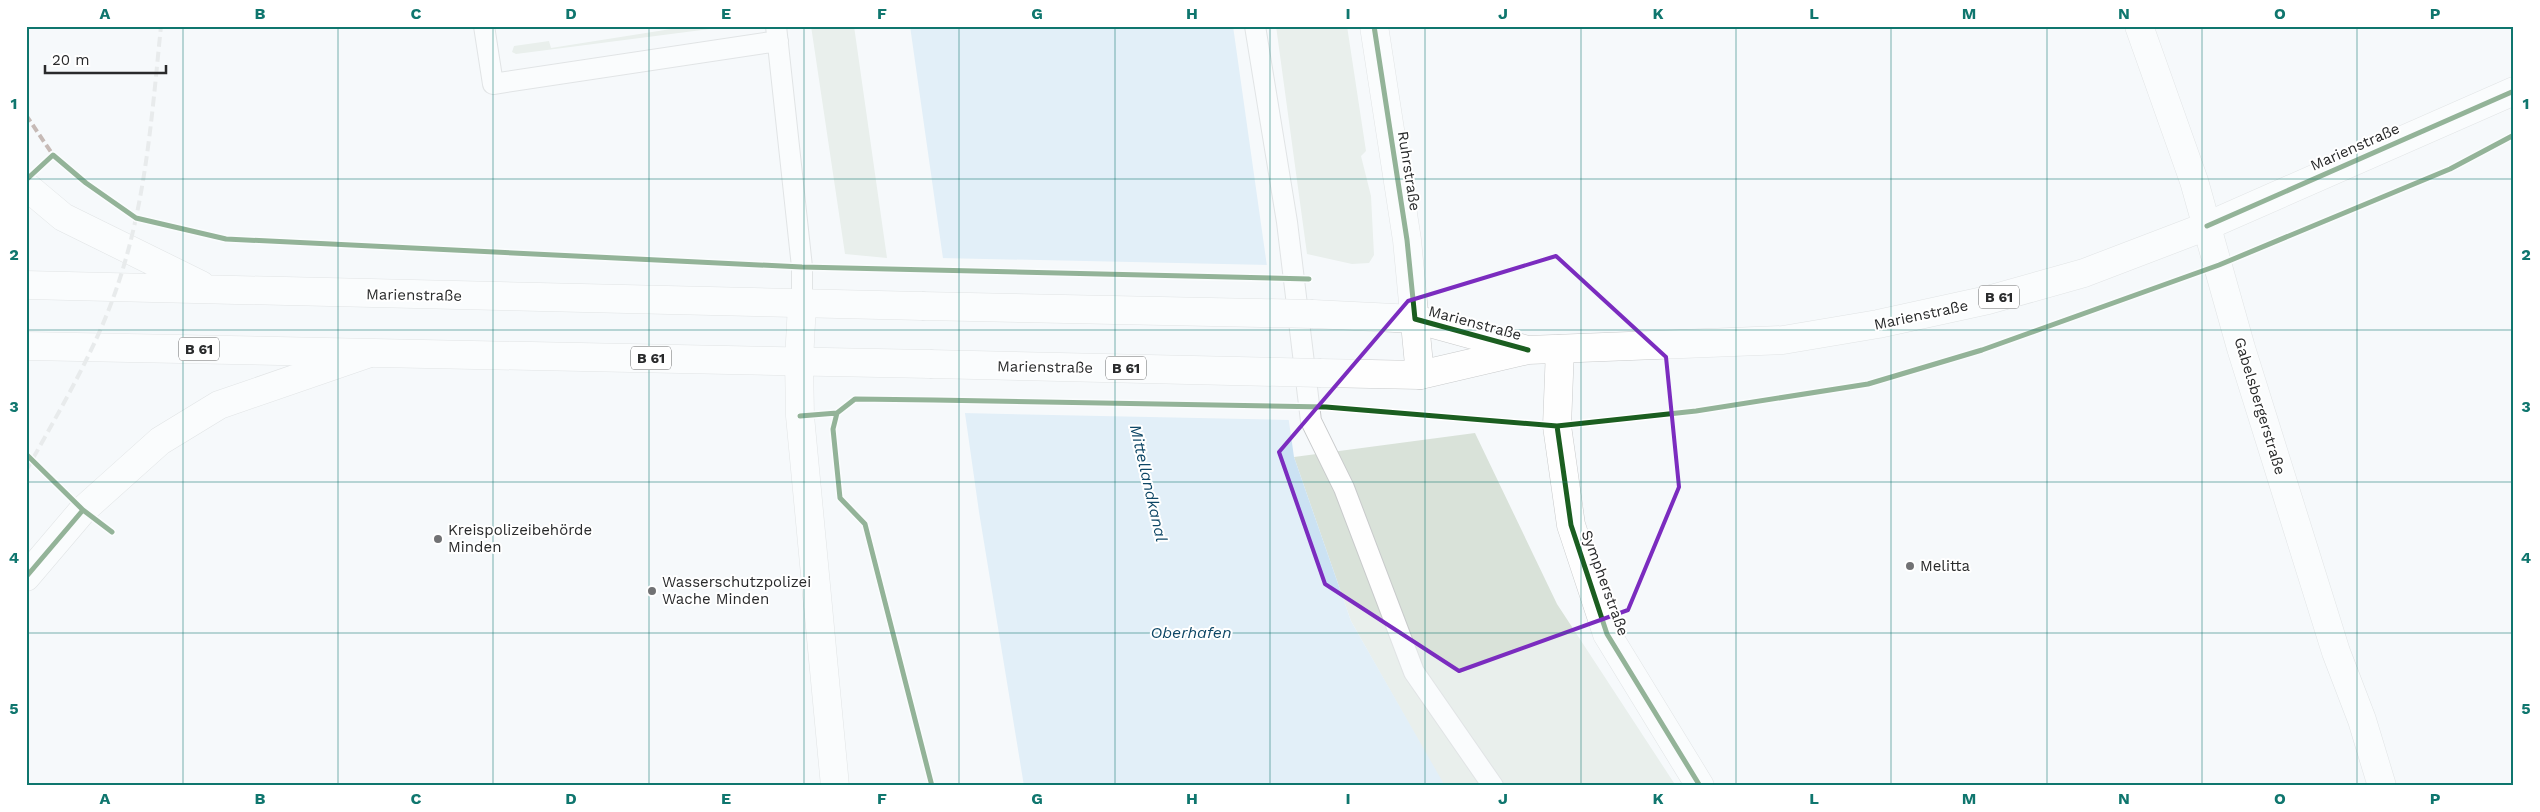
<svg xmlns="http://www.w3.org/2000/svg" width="2540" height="812" font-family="'Work Sans',sans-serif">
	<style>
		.green { fill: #d9e2d9 }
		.water { fill: #cbe2f3 }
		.pier { fill: #f6f9fb }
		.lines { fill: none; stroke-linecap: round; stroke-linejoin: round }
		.lane-casing { stroke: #c8cacb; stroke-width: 22 }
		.street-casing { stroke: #c8cacb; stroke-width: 29 }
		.secondary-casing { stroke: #c8cacb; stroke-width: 29 }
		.primary-casing { stroke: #c8cacb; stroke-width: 29 }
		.lane { stroke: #fefefe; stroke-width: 20 }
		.street { stroke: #fefefe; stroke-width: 28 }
		.secondary { stroke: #fefefe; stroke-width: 28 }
		.primary { stroke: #fefefe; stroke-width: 28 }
		.rail { stroke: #d8d9d9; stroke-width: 4; stroke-dasharray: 10 5; stroke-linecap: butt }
		.primary-bridge-casing { stroke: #c8cacb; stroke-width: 29; stroke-linecap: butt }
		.primary-bridge { stroke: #fefefe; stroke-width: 28 }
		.quiet { stroke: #8d6e63; stroke-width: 4; stroke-dasharray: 8 4; stroke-linecap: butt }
		.cycleway-casing { stroke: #fff; stroke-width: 8 }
		.cycleway { stroke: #1b5e20; stroke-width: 5 }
		.marked { fill: none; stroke: #7b2cbf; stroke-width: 4; stroke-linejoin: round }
		.grid { fill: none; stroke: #0f766e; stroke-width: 1; stroke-opacity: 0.55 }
		.poi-dot { fill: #717274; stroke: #fff; stroke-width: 2 }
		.labels { text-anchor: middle; stroke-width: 4; stroke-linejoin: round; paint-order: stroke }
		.shield { fill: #fff; stroke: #696a6b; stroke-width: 1 }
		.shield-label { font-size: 14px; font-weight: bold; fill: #292a2b }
		.street-label { font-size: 15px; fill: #292a2b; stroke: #fff }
		.poi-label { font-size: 15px; fill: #292a2b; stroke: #fff; text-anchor: start }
		.water-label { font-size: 16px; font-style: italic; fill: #0d4665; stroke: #fff }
		.neatline { fill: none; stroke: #0f766e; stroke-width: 2 }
		.grid-label { font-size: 16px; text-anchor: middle; font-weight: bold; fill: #0f766e }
	</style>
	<rect width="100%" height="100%" fill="#f6f9fb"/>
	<!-- green -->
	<path class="green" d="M690,26H733L516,54L512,52L514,46L549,41L551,48Z
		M811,26H854L887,258L845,254Z
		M1276,26H1347L1366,151L1361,156L1371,196L1374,255L1369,263L1352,264L1307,254Z
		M1475,433L1557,604L1676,786H1445L1439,777L1351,621L1294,457Z"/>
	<!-- water -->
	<path class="water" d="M910,26H1233L1294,457L1351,621L1445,786H1024L979,512Z"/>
	<!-- pier -->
	<path class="pier" d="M940,258L1269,265L1291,420L963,413Z"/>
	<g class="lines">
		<!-- lane casing -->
		<g class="lane-casing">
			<path id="lane" d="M484,26L493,84L778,41
				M776,26L802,267V304
				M1255,26L1287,222L1311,421L1344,488L1414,672L1493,786"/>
		</g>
		<!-- street casing -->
		<g class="street-casing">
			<path id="street" d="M1374,26L1407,240L1420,375
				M2139,26L2194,181L2241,348L2336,652L2362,720L2382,786
				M802,304L799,361L800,416L835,786
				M1560,349L1557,426L1571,525L1607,634L1700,786"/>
		</g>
		<!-- secondary casing -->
		<g class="secondary-casing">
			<path id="secondary" d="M26,577L83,510L160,441L219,405L367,354"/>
		</g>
		<!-- primary casing -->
		<g class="primary-casing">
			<path id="primary" d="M26,186L63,217L201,285
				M26,285L922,306
				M1313,314L1415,319L1524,349
				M26,346L930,364
				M1321,373L1420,375L1528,350L1783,340L1878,324L1988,300L2084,273L2207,226L2514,91"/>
		</g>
		<!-- lane -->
		<use href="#lane" class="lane"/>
		<!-- street -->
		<use href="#street" class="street"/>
		<!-- secondary -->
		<use href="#secondary" class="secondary"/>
		<!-- primary -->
		<use href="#primary" class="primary"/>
		<!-- rail -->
		<path class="rail" d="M26,471C58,413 96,350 117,287C146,203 152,114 161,26"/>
		<!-- primary-bridge casing -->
		<g class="primary-bridge-casing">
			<path id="primary-bridge" d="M922,306L1313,314
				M930,364L1321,373"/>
		</g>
		<!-- primary-bridge -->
		<use href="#primary-bridge" class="primary-bridge"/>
		<!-- quiet -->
		<path class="quiet" d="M26,115L53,155"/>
		<!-- cycleway casing -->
		<g class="cycleway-casing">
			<path id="cycleway" d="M1374,26L1407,240L1415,319L1528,350
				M26,180L53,155L86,183L136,218L226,239L802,267L1309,279
				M2207,226L2514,91
				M837,413L833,429L840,498L865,524L932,786
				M800,416L837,413L855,399L934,400L1326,407L1557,426L1696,411L1868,384L1982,350L2219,265L2450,169L2514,135
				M1557,426L1571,525L1607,634L1700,786
				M26,454L83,510L112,532
				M26,577L83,510"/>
		</g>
		<!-- cycleway -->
		<use href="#cycleway" class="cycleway"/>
	</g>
	<!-- marked area -->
	<path d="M0 0H2540V812H0ZM1556,256L1666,357L1679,487L1628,610L1459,671L1325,584L1279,452L1408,301Z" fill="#f6f9fb" fill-opacity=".55" fill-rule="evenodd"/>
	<path class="marked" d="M1556,256L1666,357L1679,487L1628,610L1459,671L1325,584L1279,452L1408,301Z"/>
	<!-- grid -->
	<path class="grid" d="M183,26V786M338,26V786M493,26V786M649,26V786M804,26V786M959,26V786M1115,26V786M1270,26V786M1425,26V786M1581,26V786M1736,26V786M1891,26V786M2047,26V786M2202,26V786M2357,26V786M26,179H2514M26,330H2514M26,482H2514M26,633H2514"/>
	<!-- markers -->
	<g class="poi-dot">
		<circle cx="438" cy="539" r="5"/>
		<circle cx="1910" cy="566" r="5"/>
		<circle cx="652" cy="591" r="5"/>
	</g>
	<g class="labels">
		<!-- shield labels -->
		<g class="shield">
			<rect x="1979" y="285.5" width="40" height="23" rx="4"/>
			<rect x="179" y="337.5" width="40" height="23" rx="4"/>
			<rect x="631" y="346.5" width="40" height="23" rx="4"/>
			<rect x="1106" y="356.5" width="40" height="23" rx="4"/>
		</g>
		<g class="shield-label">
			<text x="1999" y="302">B 61</text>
			<text x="199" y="354">B 61</text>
			<text x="651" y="363">B 61</text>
			<text x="1126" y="373">B 61</text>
		</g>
		<!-- street labels -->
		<g class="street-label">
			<text transform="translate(2355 147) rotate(-24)" y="5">Marienstraße</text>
			<text transform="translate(1409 171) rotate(81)" y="5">Ruhrstraße</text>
			<text transform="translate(414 295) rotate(1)" y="5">Marienstraße</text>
			<text transform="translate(1921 315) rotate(-12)" y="5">Marienstraße</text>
			<text transform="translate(1475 323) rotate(15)" y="5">Marienstraße</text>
			<text transform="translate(1045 367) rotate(1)" y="5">Marienstraße</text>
			<text transform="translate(2260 406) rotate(73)" y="5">Gabelsbergerstraße</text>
			<text transform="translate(1605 583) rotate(70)" y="5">Sympherstraße</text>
		</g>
		<!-- poi labels -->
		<g class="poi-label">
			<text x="448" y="535">Kreispolizeibehörde<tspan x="448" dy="17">Minden</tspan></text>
			<text x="1920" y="571">Melitta</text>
			<text x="662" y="587">Wasserschutzpolizei<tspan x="662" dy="17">Wache Minden</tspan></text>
		</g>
		<!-- water labels -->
		<g class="water-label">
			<text transform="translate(1149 483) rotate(77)" y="6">Mittellandkanal</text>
			<text x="1191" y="638">Oberhafen</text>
		</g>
	</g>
	<!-- border -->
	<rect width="2540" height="812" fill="none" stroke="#ffffff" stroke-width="55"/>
	<!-- scale -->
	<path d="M45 65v8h121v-8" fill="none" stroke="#292a2b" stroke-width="2.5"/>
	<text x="52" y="65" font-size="15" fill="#292a2b" stroke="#ffffff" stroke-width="4" paint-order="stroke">20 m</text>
	<rect x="28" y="28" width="2484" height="756" class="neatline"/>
	<g class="grid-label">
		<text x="105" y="19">A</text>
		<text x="260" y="19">B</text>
		<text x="416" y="19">C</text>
		<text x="571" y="19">D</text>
		<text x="726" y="19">E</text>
		<text x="882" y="19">F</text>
		<text x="1037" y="19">G</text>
		<text x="1192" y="19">H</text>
		<text x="1348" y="19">I</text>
		<text x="1503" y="19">J</text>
		<text x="1658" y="19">K</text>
		<text x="1814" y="19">L</text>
		<text x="1969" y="19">M</text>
		<text x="2124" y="19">N</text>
		<text x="2280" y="19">O</text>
		<text x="2435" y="19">P</text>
		<text x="14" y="109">1</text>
		<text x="2526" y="109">1</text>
		<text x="14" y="260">2</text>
		<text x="2526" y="260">2</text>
		<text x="14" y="412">3</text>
		<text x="2526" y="412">3</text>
		<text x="14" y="563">4</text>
		<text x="2526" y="563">4</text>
		<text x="14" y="714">5</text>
		<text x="2526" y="714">5</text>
		<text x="105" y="804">A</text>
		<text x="260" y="804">B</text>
		<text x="416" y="804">C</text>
		<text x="571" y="804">D</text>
		<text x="726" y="804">E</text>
		<text x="882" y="804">F</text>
		<text x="1037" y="804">G</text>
		<text x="1192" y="804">H</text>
		<text x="1348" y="804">I</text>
		<text x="1503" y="804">J</text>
		<text x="1658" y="804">K</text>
		<text x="1814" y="804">L</text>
		<text x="1969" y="804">M</text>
		<text x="2124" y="804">N</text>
		<text x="2280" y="804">O</text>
		<text x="2435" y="804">P</text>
	</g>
</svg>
